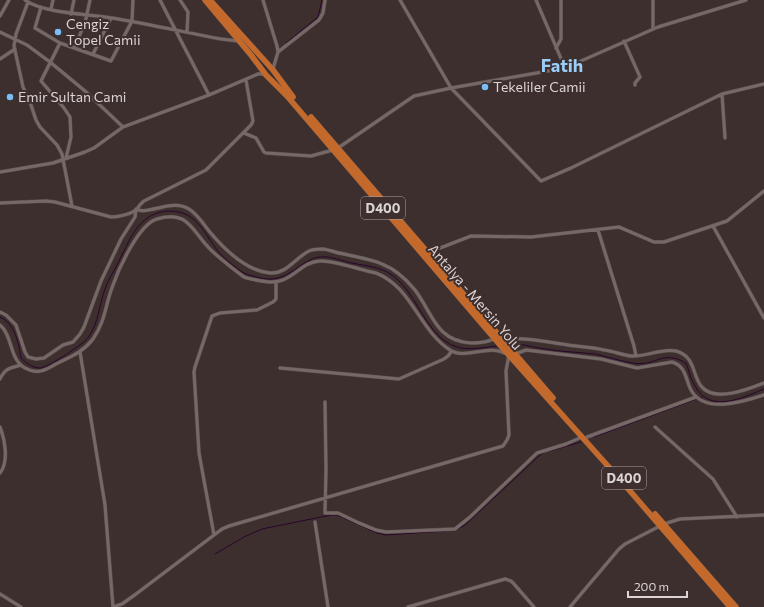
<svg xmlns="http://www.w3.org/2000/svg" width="764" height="607" font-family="Commissioner,sans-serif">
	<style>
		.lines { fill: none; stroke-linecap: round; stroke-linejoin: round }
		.stream { stroke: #2d032e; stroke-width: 1 }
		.minor-casing { stroke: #564c4b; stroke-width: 4 }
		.highway-casing { stroke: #564c4b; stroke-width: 6 }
		.minor { stroke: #766866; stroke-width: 3 }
		.highway { stroke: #c4692c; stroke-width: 5.5 }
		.poi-dot { fill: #78bff7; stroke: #3c2f2e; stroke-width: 1.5 }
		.labels { text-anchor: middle; stroke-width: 4; stroke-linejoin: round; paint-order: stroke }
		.shield { fill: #3c2f2e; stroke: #aca2a2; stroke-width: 1 }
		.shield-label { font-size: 13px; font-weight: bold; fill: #dcd4d3 }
		.poi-label { font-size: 14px; fill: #dcd4d3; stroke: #3c2f2e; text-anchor: start }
		.street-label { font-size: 14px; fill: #dcd4d3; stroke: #3c2f2e }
		.district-label { font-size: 18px; font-weight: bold; fill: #9acdf7; stroke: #3c2f2e }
	</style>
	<rect width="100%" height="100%" fill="#3c2f2e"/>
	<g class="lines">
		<!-- stream -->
		<path class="stream" d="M286,43L318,17L322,0
			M0,317C15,323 19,345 21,358C26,363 32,368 40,368C47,368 80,346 86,340C89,337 91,333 93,329C99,317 100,302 105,289C108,279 115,270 119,261C131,237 140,211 171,211C197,212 204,233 217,250C222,257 237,269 244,273C248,275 253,276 256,277C277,283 287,275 303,264C308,261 314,257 321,257C331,256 342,261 352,263C361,265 371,266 380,269C417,281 421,336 457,347C469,351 486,347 498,346
			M510,344C522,343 534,348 546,349C562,352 578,352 595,354C608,357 620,361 633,363C656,367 662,349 686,363C689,371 691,380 695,386C710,414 742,398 764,389
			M594,437L702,397
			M550,451L581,442
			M456,530L465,525L540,455L545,452
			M215,554L244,537L262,529L331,515H337L377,533L386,535L445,531"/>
		<!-- minor casing -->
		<g class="minor-casing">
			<path id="minor" d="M25,0C42,13 89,14 112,18C148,24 184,32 221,39L238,41
				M160,0L209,95
				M180,0L188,12L187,32
				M263,0L277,46L278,52L273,69
				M400,0L451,88L541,181L571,168L722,94L764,84
				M536,0L565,68
				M653,0V29
				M28,2L16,34L14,46L23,87L30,102L36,120L40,127L57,145L62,154L72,206
				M41,7L35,28L60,43L111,61L132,21L133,0
				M51,9L53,0
				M71,14L74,0
				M0,16L9,0
				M0,32L27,45L50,62L85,91L123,127L209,95L258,74H265
				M624,41L640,77L635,83V85
				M60,43L41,81L64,108L70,117L71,137L66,158
				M74,48L85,23L90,0
				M556,48L561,39V0
				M278,52L319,20L323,13L325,0
				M93,54L111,18
				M0,59L15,49
				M722,94L725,138
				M244,133L256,138L264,152L266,153L311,156L333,150
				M338,148L414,96L451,88L565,68L658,27L746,0
				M0,172L53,163L85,152L94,148L123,127
				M0,203L46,201L55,202L111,217C118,217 132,214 137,209C139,206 141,203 144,201L206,170L251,125L253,121L246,80
				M713,226L764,318
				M598,230L634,346L636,356
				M429,253L435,250L471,236L531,237L619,227L654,242H664L727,221L764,191
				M0,312L6,315L16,325L25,352L28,357L36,359L44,358L63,345L73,342L80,334L84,327L101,281L121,239L135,217L136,209C148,216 170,198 189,209C197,214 203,223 209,231C224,249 246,271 270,273C287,274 295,258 309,251C313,249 318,249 323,249C330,250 337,253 344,254C356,257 371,259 382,264C395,269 406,279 415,290C433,314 436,341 471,343C479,343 489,342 495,338
				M0,325C13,336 9,359 25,368C37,375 46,370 56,364C70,357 83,352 93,339C106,320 105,305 113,285C119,268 139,224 157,219C189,209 192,232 211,250C218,257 237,272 244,277C249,279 256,280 262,281C293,287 297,262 320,261C334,260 360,270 376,273C412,287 419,330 450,350C464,360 489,344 504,353
				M501,339C524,337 546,342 568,345C580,347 592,347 604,350C613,351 622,355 631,356C647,357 661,348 676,351C695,356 692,374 701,386C714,403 749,389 764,383
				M80,352L105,505L113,607
				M515,354L526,350L601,359L637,368L672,362C685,366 685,376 690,388C702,415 743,402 764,395
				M280,368L399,379L444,359L448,356L451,352
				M0,379C5,368 10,368 21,365
				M325,402L326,470L325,513H338L359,523L376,530L386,532L455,529L470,517L537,453L566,444L582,437
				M0,427C5,440 9,462 0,473
				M655,427L713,479L737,517
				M587,437L696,397
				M315,522L328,607
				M664,524L680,519L764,515
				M214,535L199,453L194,372L195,367L212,316L220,313L257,310L273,302L276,299V283
				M0,594L21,607
				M113,607L122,604L136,594L222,529L229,526L503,446L507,440L509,435L506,371L509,355
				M408,607L505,579L511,581L514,584L534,607
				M570,607L619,549L625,544L660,526"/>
		</g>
		<!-- highway casing -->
		<g class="highway-casing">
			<path id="highway" d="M205,0L251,55L266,75L287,96L506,352L624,484L730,607
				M210,0L273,70L293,97
				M311,117L553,398
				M655,514L736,607"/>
		</g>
		<!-- minor -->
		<use href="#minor" class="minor"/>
		<!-- highway -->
		<use href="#highway" class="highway"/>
	</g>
	<!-- markers -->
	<g class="poi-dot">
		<circle cx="58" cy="32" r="4"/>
		<circle cx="485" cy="87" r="4"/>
		<circle cx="10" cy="97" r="4"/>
	</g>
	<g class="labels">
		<!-- shield labels -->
		<g class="shield">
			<rect x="361" y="197" width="44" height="22" rx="3"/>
			<rect x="602" y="467" width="44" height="22" rx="3"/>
		</g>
		<g class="shield-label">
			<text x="383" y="213">D400</text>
			<text x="624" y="483">D400</text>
		</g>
		<!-- poi labels -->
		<g class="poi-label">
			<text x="66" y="29">Cengiz<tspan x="66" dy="16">Topel Camii</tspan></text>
			<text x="493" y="92">Tekeliler Camii</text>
			<text x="18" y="102">Emir Sultan Cami</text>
		</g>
		<!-- street labels -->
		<g class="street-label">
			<text transform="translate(475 297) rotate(49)" y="5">Antalya - Mersin Yolu</text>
		</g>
		<!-- district labels -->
		<g class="district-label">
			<text x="562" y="72">Fatih</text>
		</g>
	</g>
	<!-- scale -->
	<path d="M628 591v6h59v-6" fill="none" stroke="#dcd4d3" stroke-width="2"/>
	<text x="634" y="591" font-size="12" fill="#dcd4d3" stroke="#3c2f2e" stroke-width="3" paint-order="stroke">200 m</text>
</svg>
